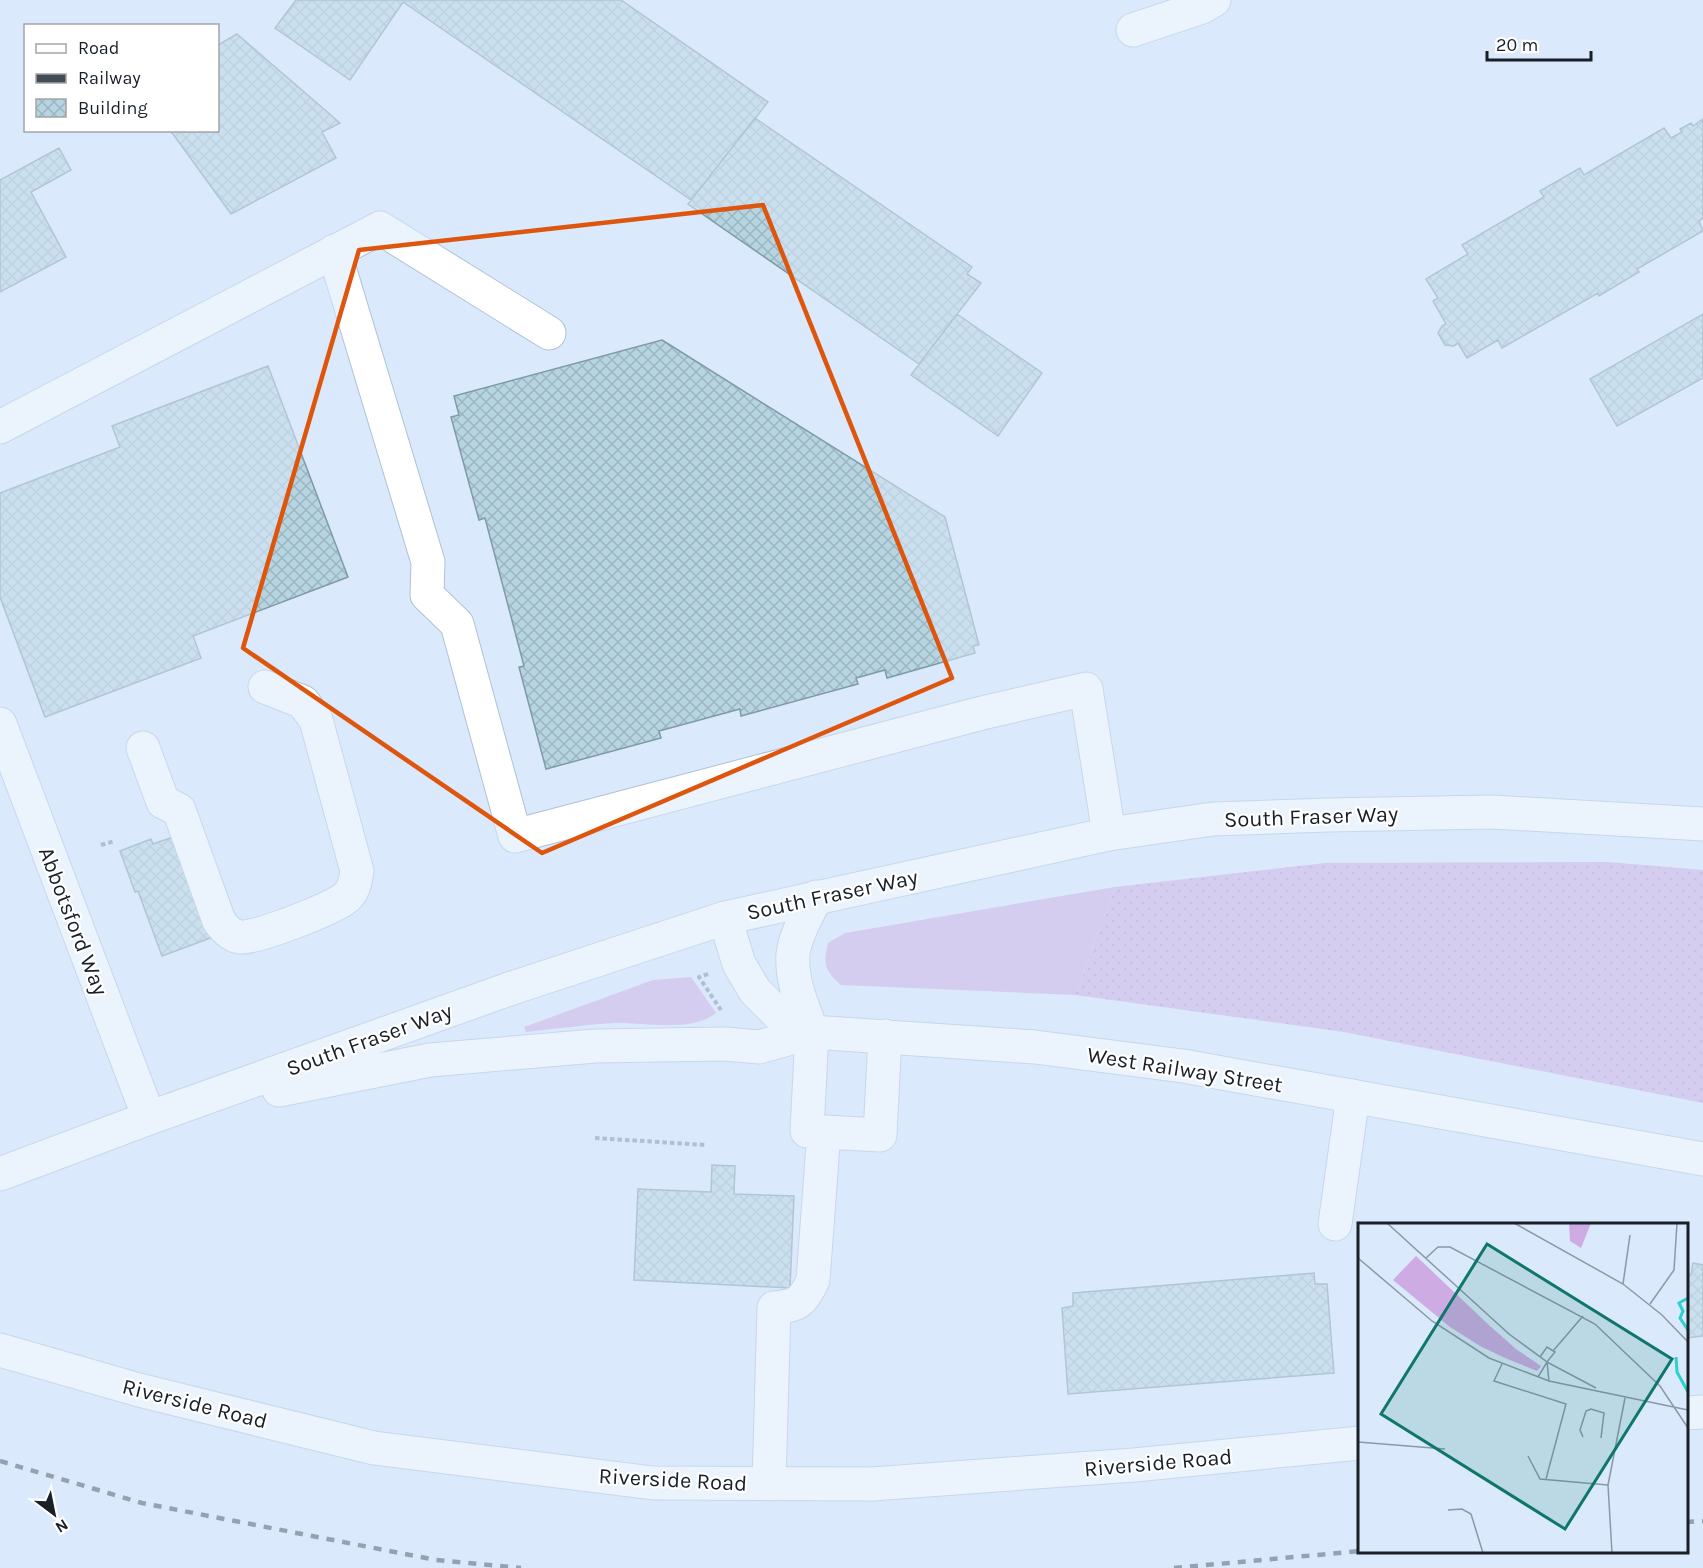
<svg xmlns="http://www.w3.org/2000/svg" width="1703" height="1568" font-family="Karla,sans-serif">
	<style>
		.grass { fill: url(#grass-dots) }
		.garden { fill: #ceabe3 }
		.building { fill: url(#building-cross-hatch); stroke: #7e9ba7; stroke-width: 1.5 }
		.lines { fill: none; stroke-linecap: round; stroke-linejoin: round }
		.minor-casing { stroke: #b0c1d7; stroke-width: 35 }
		.major-casing { stroke: #b0c1d7; stroke-width: 35 }
		.path { stroke: #818d9a; stroke-width: 4; stroke-dasharray: 4.5 3; stroke-linecap: butt }
		.minor { stroke: #fff; stroke-width: 33 }
		.major { stroke: #fff; stroke-width: 33 }
		.rail { stroke: #434b55; stroke-width: 4.5; stroke-dasharray: 8 8; stroke-linecap: butt }
		.marked { fill: none; stroke: #de560d; stroke-width: 4.5; stroke-linejoin: round }
		.labels { text-anchor: middle; stroke-width: 4.5; stroke-linejoin: round; paint-order: stroke }
		.street-label { font-size: 22px; fill: #181f27; stroke: #fff }
		.inset-river { fill: none; stroke: #2ad1d3; stroke-width: 3 }
		.inset-road { fill: none; stroke: #8c98a6; stroke-width: 1.5 }
		.view { fill: #0f766e; fill-opacity: 0.15; stroke: #0f766e; stroke-width: 3 }
		.inset-edge { fill: none; stroke: #181f27; stroke-width: 3 }
	</style>
	<defs>
		<pattern id="grass-dots" width="8" height="8" patternUnits="userSpaceOnUse" patternTransform="scale(1.5)"><rect width="8" height="8" fill="#ceabe3"/><path d="M2 2h.1M6 6h.1" fill="none" stroke="#b093c3" stroke-width="1.8" stroke-linecap="round"/></pattern>
		<pattern id="building-cross-hatch" width="8" height="8" patternUnits="userSpaceOnUse" patternTransform="scale(1.5)"><rect width="8" height="8" fill="#b6d5e1"/><path d="M0 0l8 8M0 8l8-8" fill="none" stroke="#9cb6c1"/></pattern>
	</defs>
	<rect width="100%" height="100%" fill="#dae9fb"/>
	<!-- grass -->
	<path class="grass" d="M1608,862L1703,870V1103L1344,1032L1075,995L1115,887L1325,863Z"/>
	<!-- garden -->
	<path class="garden" d="M1115,887L1075,995L841,985C824,970 823,964 828,943L845,933Z
		M691,977L716,1013C692,1033 642,1022 613,1023C584,1025 554,1029 526,1032L524,1027L653,980Z"/>
	<!-- building -->
	<path class="building" d="M296,0H621L768,102L691,200L403,2L350,80L275,28Z
		M237,34L340,123L322,132L336,158L231,214L170,130H218V45Z
		M755,118L972,267L967,274L981,283L919,364L688,204Z
		M1703,119V218L1699,221L1703,231L1637,269L1639,272L1599,296L1598,293L1502,348L1498,340L1467,358L1458,343L1454,346L1445,345L1438,333L1442,326L1446,324L1433,301L1438,298L1426,279L1468,254L1462,245L1544,197L1540,191L1580,168L1584,175L1664,128L1671,138L1682,132L1680,129L1691,123L1693,126Z
		M59,148L71,170L31,192L66,257L0,292V180Z
		M957,314L1042,373L998,436L911,375Z
		M1703,314V378L1617,426L1590,379Z
		M662,340L945,517L979,645L973,646L975,653L887,678L885,670L856,678L858,684L741,716L740,709L659,731L661,738L546,769L519,667L524,666L485,518L479,520L451,417L459,415L454,396Z
		M268,366L348,577L193,636L201,658L45,717L0,597V493L120,447L112,426Z
		M176,836L213,937L162,956L138,891L135,892L120,851L151,839L153,844Z
		M712,1165L735,1166L734,1194L794,1196L790,1288L634,1280L638,1189L711,1192Z
		M1693,1263L1703,1265V1336L1686,1338V1274L1691,1275Z
		M1314,1273L1315,1284H1327L1334,1373L1068,1394L1062,1308L1073,1306V1293Z"/>
	<g class="lines">
		<!-- minor casing -->
		<g class="minor-casing">
			<path id="minor" d="M1133,30L1202,7L1214,0
				M334,251L428,562L427,595L457,624L515,836L982,713L1086,689L1109,834
				M0,427L380,228L549,333
				M0,724L149,1118
				M143,748L163,802L179,810L219,921C224,928 231,936 240,937C256,939 330,909 344,899C354,892 355,882 357,871L316,720L303,702L265,687
				M725,918L739,964L755,991L779,1015L812,1032L1035,1047L1183,1066L1703,1159
				M812,1032L807,1131L880,1135L885,1036
				M1335,1224L1353,1096
				M0,1350L139,1390L374,1448L653,1483L872,1484L1134,1465L1360,1443
				M1686,1413L1703,1412
				M769,1484L774,1308C798,1306 803,1302 813,1280L824,1132"/>
		</g>
		<!-- major casing -->
		<g class="major-casing">
			<path id="major" d="M279,1090L430,1060L595,1046L725,1044L759,1047L812,1032C803,1007 791,982 793,954C795,935 808,914 816,897
				M0,1174L149,1118L509,989L725,918L1109,834L1213,819L1327,815L1492,812L1703,824"/>
		</g>
		<!-- path -->
		<path class="path" d="M101,845L115,841
			M708,974L699,977L721,1010
			M595,1138L706,1145"/>
		<!-- minor -->
		<use href="#minor" class="minor"/>
		<!-- major -->
		<use href="#major" class="major"/>
		<!-- rail -->
		<path class="rail" d="M0,1461L142,1503L436,1560L521,1568
			M1686,1522L1703,1521
			M1174,1568L1360,1551"/>
	</g>
	<!-- marked area -->
	<path d="M0 0H1703V1568H0ZM763,205L952,678L542,853L243,648L359,250Z" fill="#dae9fb" fill-opacity=".55" fill-rule="evenodd"/>
	<path class="marked" d="M763,205L952,678L542,853L243,648L359,250Z"/>
	<g class="labels">
		<!-- street labels -->
		<g class="street-label">
			<text transform="translate(1311 816) rotate(-2)" y="8">South Fraser Way</text>
			<text transform="translate(832 894) rotate(-12)" y="8">South Fraser Way</text>
			<text transform="translate(74 921) rotate(69)" y="8">Abbotsford Way</text>
			<text transform="translate(369 1039) rotate(-20)" y="8">South Fraser Way</text>
			<text transform="translate(1185 1069) rotate(9)" y="8">West Railway Street</text>
			<text transform="translate(195 1403) rotate(14)" y="8">Riverside Road</text>
			<text transform="translate(1158 1462) rotate(-5)" y="8">Riverside Road</text>
			<text transform="translate(673 1479) rotate(3)" y="8">Riverside Road</text>
		</g>
	</g>
	<!-- overview -->
	<g transform="translate(1358 1223)">
		<rect width="330" height="330" fill="#dae9fb"/>
		<path d="M58,33L132,103L158,126L147,135L122,123L92,104L35,57Z" fill="#ceabe3"/>
		<path d="M211,0H233L223,25L212,18Z" fill="#ceabe3"/>
		<path d="M158,126L183,143L179,148L147,135Z" fill="#ceabe3"/>
		<path class="inset-river" d="M330,75L321,80L325,88L322,95L330,107M318,134L319,149L330,169"/>
		<path class="inset-road" d="M29,0L151,111L189,139L191,158M156,0L265,61L304,92L330,119M0,35L74,98L131,135L191,158L330,187M68,35L80,24H92L237,101L302,163L330,205M265,61L272,12M292,81L316,47L319,0M195,128L225,93M182,134L189,124L197,129L189,139M144,141L136,158L208,181L188,256M180,154L189,139L238,165M225,214L222,207L228,188L233,186L246,190L243,215M0,219L87,226M170,233L182,256L250,262M90,287L104,286L113,291L125,330M254,330L250,262L267,175"/>
		<path class="view" d="M129,21L314,136L207,306L23,191Z"/>
		<rect width="330" height="330" class="inset-edge"/>
	</g>
	<!-- legend -->
	<rect x="24" y="24" width="195" height="108" fill="#ffffff" stroke="#a3a5a9" stroke-width="1.5"/>
	<rect x="36" y="44" width="30" height="9" fill="#ffffff" stroke="#a3a5a9" stroke-width="1.5"/>
	<text x="78" y="54" font-size="18" fill="#181f27">Road</text>
	<rect x="36" y="74" width="30" height="9" fill="#434b55" stroke="#a3a5a9" stroke-width="1.5"/>
	<text x="78" y="84" font-size="18" fill="#181f27">Railway</text>
	<rect x="36" y="99" width="30" height="18" fill="url(#building-cross-hatch)" stroke="#a3a5a9" stroke-width="1.5"/>
	<text x="78" y="114" font-size="18" fill="#181f27">Building</text>
	<!-- north arrow -->
	<g transform="translate(54 1514) rotate(148)" stroke="#ffffff" stroke-width="4.5" paint-order="stroke">
	<path d="M0-4.5L10 22L0 15L-10 22Z" fill="#181f27"/>
	<text y="-9" font-size="16" font-weight="bold" text-anchor="middle" fill="#181f27">N</text>
	</g>
	<!-- scale -->
	<path d="M1487 51v9h104v-9" fill="none" stroke="#181f27" stroke-width="3"/>
	<text x="1496" y="51" font-size="18" fill="#181f27" stroke="#ffffff" stroke-width="4.5" paint-order="stroke">20 m</text>
</svg>
